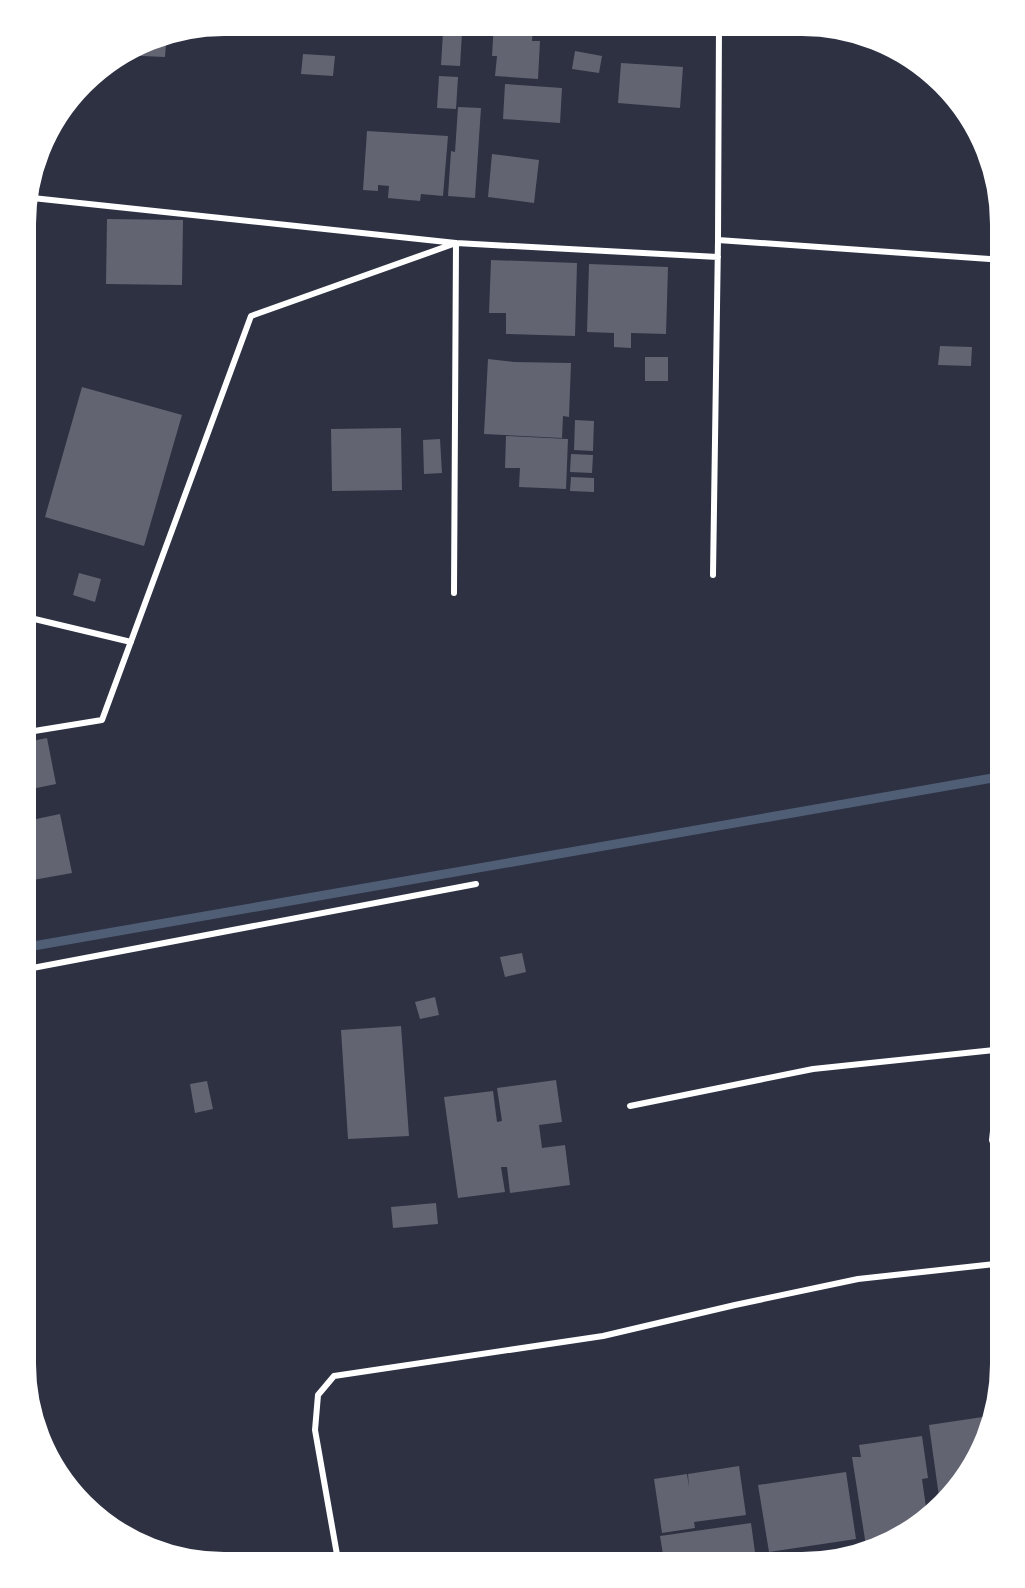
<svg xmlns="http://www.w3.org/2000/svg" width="1025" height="1588" font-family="Karla,sans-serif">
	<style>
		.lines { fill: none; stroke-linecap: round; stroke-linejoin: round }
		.stream { stroke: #4f5d75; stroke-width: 9 }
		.building { fill: #626471 }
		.minor { stroke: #fff; stroke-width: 6 }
		.rim { fill: none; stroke: #fff; stroke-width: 8 }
	</style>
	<rect width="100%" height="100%" fill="#2d3142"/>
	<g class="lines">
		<!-- stream -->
		<path class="stream" d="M22,948L1004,776"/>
	</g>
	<!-- building -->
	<path class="building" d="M494,22H526L525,24L533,25L532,41H540L538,79L495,76L497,56H492Z
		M167,31L165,57L119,55L158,32Z
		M443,32L462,33L460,66L441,65Z
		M575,51L602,56L599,73L572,69Z
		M303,54L335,56L333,76L301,74Z
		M621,63L683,67L680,108L618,103Z
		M439,76L458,77L456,109L437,108Z
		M505,84L562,88L560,123L503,119Z
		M458,107L481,108L475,198L448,196L451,151L455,152Z
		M367,131L448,136L443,196L421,194L420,201L388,198L389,186L378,185V191L363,190Z
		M492,154L539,160L534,203L488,197Z
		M107,219L183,220L182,285L106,284Z
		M491,260L577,263L575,336L506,334V313H489Z
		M589,264L668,267L666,334L631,333V348L614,347V333L587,332Z
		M940,346L972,347L971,366L938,365Z
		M645,357H668V381H645Z
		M488,359L514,362L571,363L569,417L563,416L562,438L484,434Z
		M82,387L182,415L144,546L45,517Z
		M575,420L594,421L593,451L574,450Z
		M401,428L402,490L332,491L331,429Z
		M506,436L568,439L566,489L519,487L520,468H505Z
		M440,439L442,473L424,474L423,440Z
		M571,454L593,455L592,473L570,472Z
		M571,477L594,478V492L570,491Z
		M22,488L28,489L24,518H22Z
		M79,573L101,579L95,602L73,595Z
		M47,738L56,784L22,791V743Z
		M60,814L72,873L22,882V822Z
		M522,953L526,972L505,977L500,957Z
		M435,997L439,1015L420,1019L415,1002Z
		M401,1026L409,1136L348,1139L341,1030Z
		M556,1080L562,1122L539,1125L542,1148L565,1145L570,1185L510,1193L507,1167H501L505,1192L458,1198L444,1097L493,1091L497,1122L502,1121L497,1088Z
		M207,1081L213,1109L195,1113L190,1084Z
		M436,1203L438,1224L393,1228L391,1207Z
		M996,1415L993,1430L962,1487L940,1504L929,1425Z
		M922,1436L928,1478L922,1479L927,1514L892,1542L866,1546L852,1457H861L859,1445Z
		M739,1466L746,1515L694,1522L695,1528L662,1533L654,1479L687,1474L689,1487L688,1474Z
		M846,1472L856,1539L769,1552L758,1485Z
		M751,1523L757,1567H665L660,1536Z"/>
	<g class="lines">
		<!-- minor -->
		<path class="minor" d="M23,197L456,243L718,257
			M1002,213L1004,309
			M718,240L1004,260
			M713,575L718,240L719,22
			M22,616L131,642
			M22,733L102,720L251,316L456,243L454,593
			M22,970L476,884
			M1002,1049L992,1140L1004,1175
			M630,1106L813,1069L1004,1049
			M339,1566L315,1430L318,1395L334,1376L603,1336L735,1305L858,1279L1004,1263"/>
	</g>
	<!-- crop -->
	<path d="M0 0H1025V1588H0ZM224 32H802A192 192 0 0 1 994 224V1364A192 192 0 0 1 802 1556H224A192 192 0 0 1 32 1364V224A192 192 0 0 1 224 32Z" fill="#fff" fill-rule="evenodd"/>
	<path class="rim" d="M224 32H802A192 192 0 0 1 994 224V1364A192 192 0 0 1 802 1556H224A192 192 0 0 1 32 1364V224A192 192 0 0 1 224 32Z"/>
</svg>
